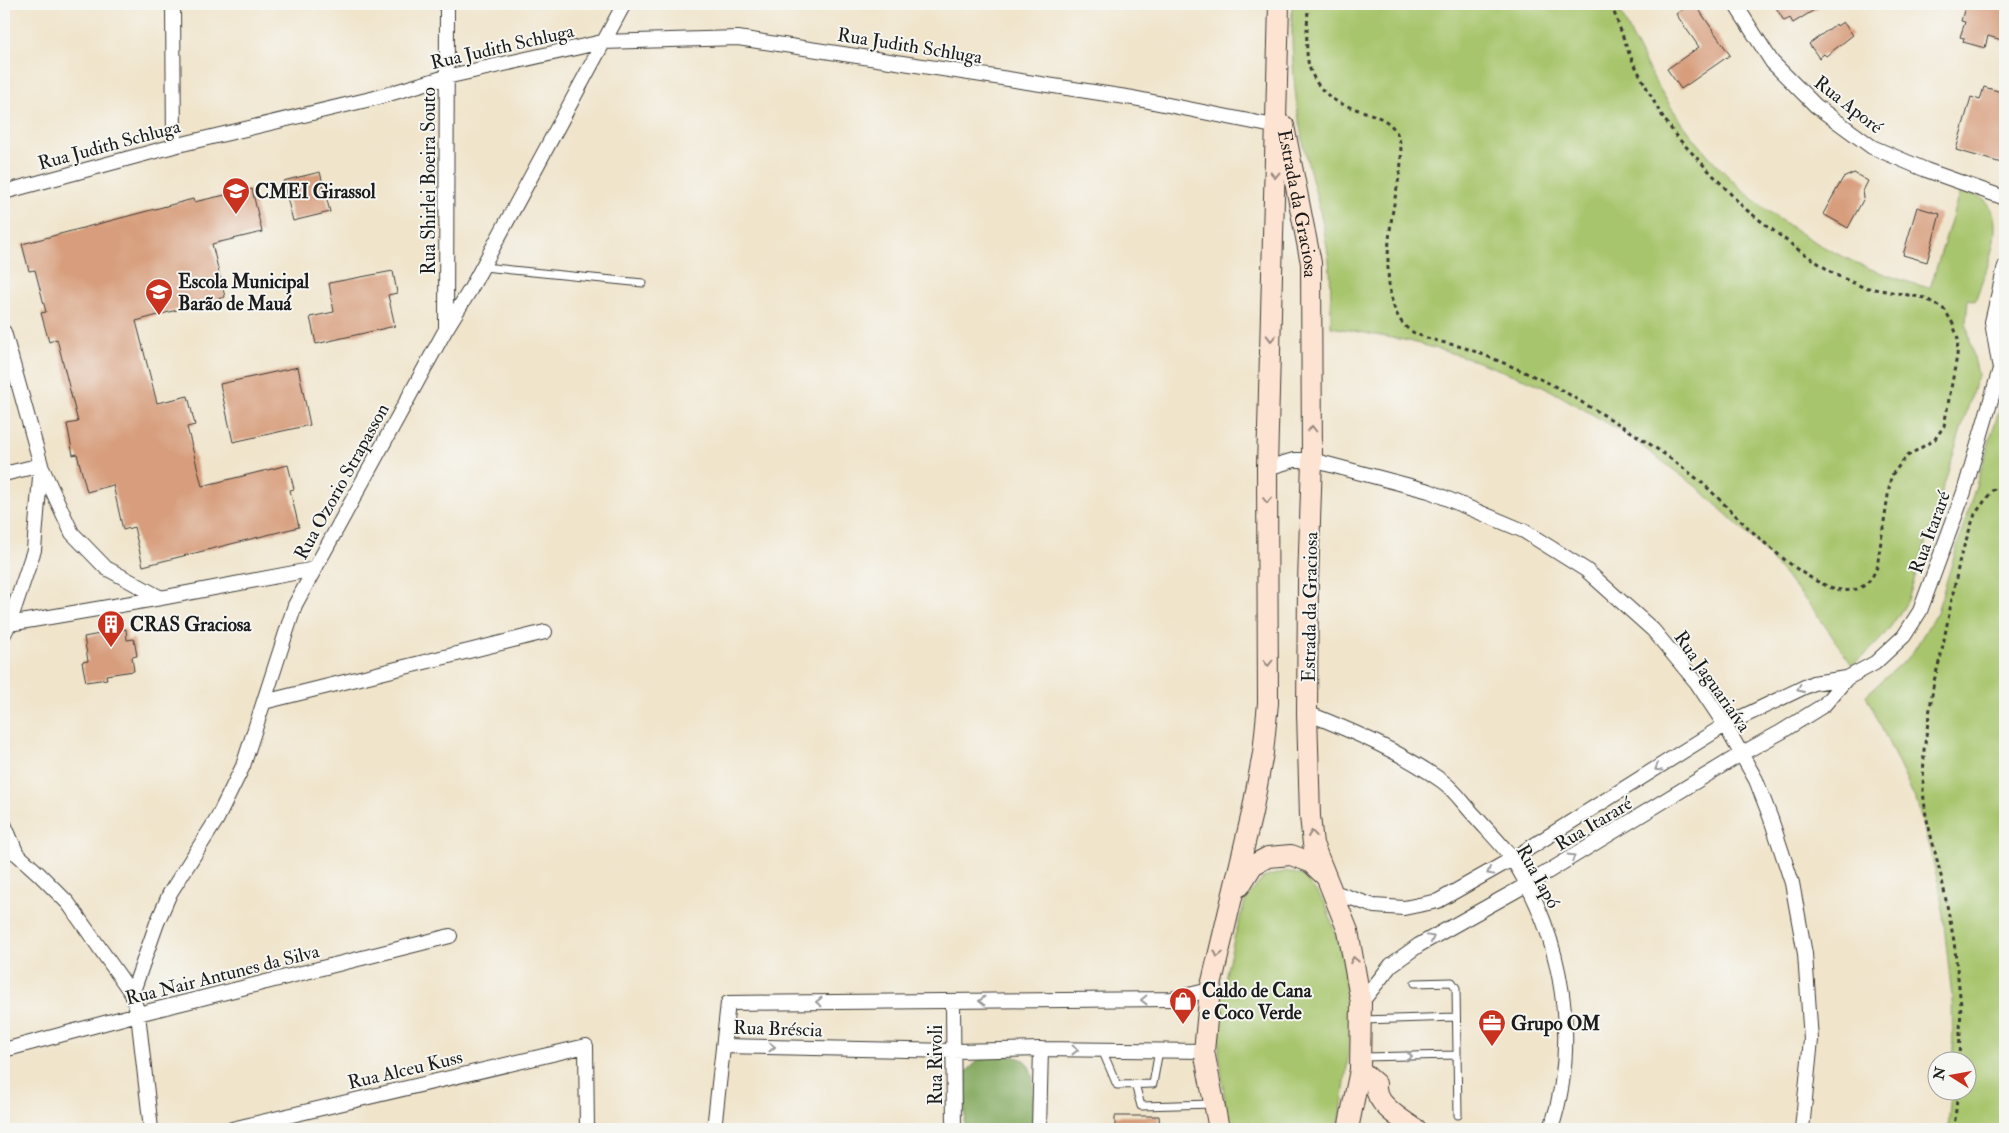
<svg xmlns="http://www.w3.org/2000/svg" width="2009" height="1133" font-family="'IM FELL Double Pica',serif">
	<style>
		.green { fill: #a7c56c; stroke: #627044 }
		.forest { fill: #85aa60; stroke: #50633e }
		.building { fill: #d79d7b }
		.lines { fill: none; stroke-linecap: round; stroke-linejoin: round }
		.lane-casing { stroke: #3c3a36; stroke-width: 9 }
		.street-casing { stroke: #3c3a36; stroke-width: 16 }
		.secondary-casing { stroke: #3c3a36; stroke-width: 22 }
		.path { stroke: #3c3a36; stroke-width: 3; stroke-dasharray: 4 4; stroke-linecap: butt }
		.lane { stroke: #fff; stroke-width: 7 }
		.street { stroke: #fff; stroke-width: 14 }
		.secondary { stroke: #fde3d1; stroke-width: 20 }
		.oneway { stroke: #988980 }
		.oneway2 { stroke: #999 }
		.labels { text-anchor: middle; stroke-width: 4; stroke-linejoin: round; paint-order: stroke }
		.street-label { font-size: 19px; fill: #1c1c1c; stroke: #f6f6f2 }
		.poi-label { font-size: 19px; font-weight: bold; fill: #1c1c1c; stroke: #f6f6f2; text-anchor: start }
	</style>
	<rect width="100%" height="100%" fill="#f6f6f2"/>
	<filter id="ink" filterUnits="userSpaceOnUse"><feTurbulence type="fractalNoise" baseFrequency=".02" numOctaves="2"/><feDisplacementMap in="SourceGraphic" scale="10" xChannelSelector="R" yChannelSelector="G"/><feConvolveMatrix kernelMatrix="1 2 1 2 8 2 1 2 1" color-interpolation-filters="sRGB"/></filter>
	<filter id="wash" filterUnits="userSpaceOnUse"><feTurbulence type="fractalNoise" baseFrequency=".0096" numOctaves="4" result="noise"/><feDisplacementMap in="SourceGraphic" scale="20" xChannelSelector="R" yChannelSelector="G"/><feGaussianBlur stdDeviation="1.12" result="paint"/><feColorMatrix in="noise" values="0 0 0 0 0 0 0 0 0 0 0 0 0 0 0 0 0 1.4 0 .05"/><feComposite in="paint" operator="in"/></filter>
	<g filter="url(#wash)">
		<rect width="100%" height="100%" fill="#f0e4ca"/>
		<!-- green -->
		<path class="green" d="M1292,4H1618C1626,26 1636,45 1647,66C1706,179 1806,257 1930,288L1960,191C1968,193 1978,195 1985,200C2009,221 1984,276 1975,301L1968,299L1966,323L1978,375L1908,600C1891,628 1879,645 1852,665L1814,610L1755,541L1698,488L1623,432L1543,386L1465,357L1409,341L1331,327C1331,308 1331,289 1330,270C1326,228 1314,188 1304,147C1294,101 1291,51 1292,4Z
			M2005,391V1129H1948L1951,1091L1966,1090V1060H1953L1952,997L1940,889L1917,803L1866,695L1911,655L1937,612Z
			M1286,871L1303,876L1325,902L1343,957L1351,1033L1341,1115L1337,1129H1231L1226,1112L1219,1051L1222,991L1235,935L1246,899L1263,878Z"/>
		<!-- forest -->
		<path class="forest" d="M998,1055C1006,1056 1015,1056 1022,1059C1039,1067 1033,1113 1032,1129H964L966,1072L982,1057Z"/>
		<g id="blocks">
			<!-- building -->
			<path class="building" d="M1690,4H1695L1730,55L1681,89L1667,69L1699,47L1676,14Z
				M1774,4H1824L1793,23L1790,18L1784,21Z
				M1966,4H2005V41L1988,36L1985,48L1963,42L1964,38L1960,37L1965,22L1961,21Z
				M1843,22L1853,35L1826,56L1824,54L1819,58L1809,44L1836,24L1837,26Z
				M1984,87L2005,93V164L1956,150L1971,97L1980,100Z
				M320,172L330,212L293,221L283,181Z
				M1854,173L1868,181L1863,191L1864,198L1848,228L1823,214L1843,178Z
				M252,189L262,232L212,244L225,297L136,321L157,403L188,396L195,425L187,427L202,486L288,465L294,489L290,490L299,527L143,566L134,527L123,530L113,485L87,492L77,454L73,455L67,424L78,422L57,339L49,342L41,313L46,312L35,270L29,271L22,244L193,199L194,202Z
				M1917,207L1940,214L1927,262L1903,255Z
				M393,271L397,293L388,295L395,326L316,344L310,317L334,312L329,283Z
				M298,367L310,425L233,442L220,384Z
				M126,629L127,640L134,639L137,656L132,657L134,671L106,675L107,679L86,682L82,662L88,661L84,637Z
				M1115,1116H1159L1160,1129H1115Z"/>
		</g>
	</g>
	<g filter="url(#ink)">
		<use href="#blocks" fill-opacity="0" stroke="#3c3a36" stroke-width="1"/>
		<g class="lines">
			<!-- lane casing -->
			<g class="lane-casing">
				<path id="lane" d="M483,267L643,283
					M1415,983L1452,982L1456,988L1458,1115
					M1363,1020L1456,1017
					M1102,1050L1117,1085L1153,1084L1159,1050
					M1362,1057L1456,1055
					M1135,1084L1141,1106L1213,1104"/>
			</g>
			<!-- street casing -->
			<g class="street-casing">
				<path id="street" d="M173,4L174,146
					M1735,4L1772,62L1816,106L1872,147L1926,170L2005,198
					M4,192L174,146L375,98L446,77L602,42L738,38L1133,98L1284,128
					M446,328L447,4
					M4,332L41,465L34,550L9,624L4,634
					M2000,369L1992,322L2005,266
					M41,466L72,533L106,568L161,598
					M1267,468L1294,460H1312L1429,491L1524,531L1586,570L1653,630L1697,683L1725,725L1756,780L1771,819L1792,883L1805,954L1811,1040L1802,1129
					M4,474L41,465
					M9,624L161,598L315,569
					M264,702L545,632
					M1307,713C1355,732 1401,752 1442,781C1455,790 1465,806 1476,817C1488,831 1503,845 1513,860C1563,939 1580,1041 1551,1129
					M4,824L17,854
					M4,847L17,854L39,874L68,903L132,994L138,1014L151,1129
					M1334,892L1374,906L1404,908L1438,901L1512,859L1725,725L1813,683L1847,678L1875,663L1904,636L1920,611L1964,492L2000,369L2005,362
					M132,994L157,923L170,893L217,819L243,766L295,605L446,329L470,290L624,4
					M953,1001L954,1129
					M1361,1003L1391,965L1419,945L1526,885L1741,754L1781,732L1824,705L1847,678
					M723,1046L953,1051L1041,1049L1204,1051
					M4,1050L138,1014L450,936
					M232,1129L586,1046L587,1129
					M714,1129L728,1003L1171,999L1210,990
					M1039,1129L1041,1049"/>
			</g>
			<!-- secondary casing -->
			<g class="secondary-casing">
				<g id="secondary">
					<path id="s1" d="M1284,126L1311,263L1312,460L1308,582L1307,713L1310,816L1313,844L1348,931L1361,1003L1360,1070L1348,1129"/>
					<path d="M1240,886L1253,865L1268,857L1291,855L1310,862L1325,876"/>
					<path d="M1360,1070L1376,1084C1373,1103 1402,1120 1416,1129"/>
					<path d="M1219,1129L1204,1051L1210,990L1252,813L1263,753L1268,703L1267,468L1279,4"/>
				</g>
			</g>
			<!-- path -->
			<path class="path" d="M1308,4C1308,23 1304,52 1310,69C1314,80 1320,89 1329,96C1351,115 1394,109 1400,143C1404,163 1397,184 1394,204C1388,236 1380,302 1406,327C1418,339 1451,343 1468,349C1493,358 1518,369 1542,380C1556,386 1570,395 1583,403C1624,426 1664,452 1701,482C1729,505 1847,645 1877,567L1891,476L1906,457L1935,439L1944,426L1957,356L1958,339L1953,324L1945,310L1925,298L1863,287L1836,275L1800,251L1744,208L1676,136L1659,111L1630,56L1611,4
				M1959,1060L1961,1005L1954,941L1942,880L1926,816L1923,791L1924,750L1934,681L1941,655L1960,558L1975,514L1992,491L2005,479
				M1954,1129L1958,1090"/>
			<!-- lane -->
			<use href="#lane" class="lane"/>
			<!-- street -->
			<use href="#street" class="street"/>
			<!-- secondary -->
			<use href="#secondary" class="secondary"/>
		</g>
		<!-- one-way arrows -->
		<defs><path id="oneway-chevron" d="M-2-3.5L2.5 0L-2 3.5" fill="none" stroke-width="1.6" stroke-linecap="round" stroke-linejoin="round" transform="scale(1.25)"/></defs>
		<g class="oneway">
			<use href="#oneway-chevron" transform="translate(1275 175) rotate(91)"/>
			<use href="#oneway-chevron" transform="translate(1271 338) rotate(91)"/>
			<use href="#oneway-chevron" transform="translate(1312 429) rotate(-90)"/>
			<use href="#oneway-chevron" transform="translate(1267 500) rotate(90)"/>
			<use href="#oneway-chevron" transform="translate(1268 663) rotate(90)"/>
			<use href="#oneway-chevron" transform="translate(1312 834) rotate(-97)"/>
			<use href="#oneway-chevron" transform="translate(1218 954) rotate(103)"/>
			<use href="#oneway-chevron" transform="translate(1354 960) rotate(-101)"/>
		</g>
		<g class="oneway2">
			<use href="#oneway-chevron" transform="translate(1800 689) rotate(155)"/>
			<use href="#oneway-chevron" transform="translate(1658 768) rotate(148)"/>
			<use href="#oneway-chevron" transform="translate(1572 857) rotate(-31)"/>
			<use href="#oneway-chevron" transform="translate(1490 872) rotate(151)"/>
			<use href="#oneway-chevron" transform="translate(1431 938) rotate(-29)"/>
			<use href="#oneway-chevron" transform="translate(1144 1000) rotate(179)"/>
			<use href="#oneway-chevron" transform="translate(982 1001) rotate(180)"/>
			<use href="#oneway-chevron" transform="translate(819 1002) rotate(180)"/>
			<use href="#oneway-chevron" transform="translate(772 1047) rotate(1)"/>
			<use href="#oneway-chevron" transform="translate(1075 1050) rotate(1)"/>
			<use href="#oneway-chevron" transform="translate(1409 1056) rotate(-1)"/>
		</g>
	</g>
	<!-- icons -->
	<defs>
		<g id="school-pin" transform="scale(1.4375)"><path d="M0 17L-7.5 6A9.5 9.5 0 1 1 7.5 6Z" fill="#c8321e" stroke="#f6f6f2"/><path d="M0-5L7-2L0 1L-7-2ZM-4 1L0 2.5L4 1V4Q0 6-4 4Z" fill="#fff"/></g>
		<g id="building-pin" transform="scale(1.4375)"><path d="M0 17L-7.5 6A9.5 9.5 0 1 1 7.5 6Z" fill="#c8321e" stroke="#f6f6f2"/><path d="M-4-6H4V6H1V3H-1V6H-4ZM-2.5-4.3h1.7v1.8h-1.7ZM.8-4.3h1.7v1.8H.8ZM-2.5-1h1.7V.8h-1.7ZM.8-1h1.7V.8H.8Z" fill="#fff"/></g>
		<g id="shop-pin" transform="scale(1.4375)"><path d="M0 17L-7.5 6A9.5 9.5 0 1 1 7.5 6Z" fill="#c8321e" stroke="#f6f6f2"/><path d="M-5-2.5h2.3a2.7 3.5 0 0 1 5.4 0H5L5.5 6h-11ZM-1.5-2.5h3a1.5 2.3 0 0 0-3 0Z" fill="#fff"/></g>
		<g id="office-pin" transform="scale(1.4375)"><path d="M0 17L-7.5 6A9.5 9.5 0 1 1 7.5 6Z" fill="#c8321e" stroke="#f6f6f2"/><path d="M-6-3h4V-5.5h4V-3h4V5H-6ZM-1-4.5V-3h2v-1.5ZM-6 0V1H6V0Z" fill="#fff"/></g>
	</defs>
	<g fill-rule="evenodd">
		<use href="#school-pin" x="236" y="191"/>
		<use href="#school-pin" x="159" y="292"/>
		<use href="#building-pin" x="111" y="624"/>
		<use href="#shop-pin" x="1183" y="1001"/>
		<use href="#office-pin" x="1492" y="1023"/>
	</g>
	<g class="labels">
		<!-- street labels -->
		<g class="street-label">
			<text transform="translate(910 45) rotate(9)" y="7">Rua Judith Schluga</text>
			<text transform="translate(502 46) rotate(-13)" y="7">Rua Judith Schluga</text>
			<text transform="translate(1849 104) rotate(38)" y="7">Rua Aporé</text>
			<text transform="translate(109 144) rotate(-15)" y="7">Rua Judith Schluga</text>
			<text transform="translate(428 181) rotate(-90)" y="7">Rua Shirlei Boeira Souto</text>
			<text dy="7" stroke="none"><textPath href="#s1" startOffset="79">Estrada da Graciosa</textPath></text>
			<text transform="translate(341 481) rotate(-61)" y="7">Rua Ozorio Strapasson</text>
			<text transform="translate(1929 532) rotate(-70)" y="7">Rua Itararé</text>
			<text transform="translate(1309 607) rotate(-89)" y="7">Estrada da Graciosa</text>
			<text transform="translate(1713 681) rotate(55)" y="7">Rua Jaguariaíva</text>
			<text transform="translate(1593 823) rotate(-31)" y="7">Rua Itararé</text>
			<text transform="translate(1539 876) rotate(61)" y="7">Rua Iapó</text>
			<text transform="translate(222 974) rotate(-14)" y="7">Rua Nair Antunes da Silva</text>
			<text transform="translate(778 1028) rotate(2)" y="7">Rua Bréscia</text>
			<text transform="translate(935 1065) rotate(-90)" y="7">Rua Rivoli</text>
			<text transform="translate(405 1069) rotate(-13)" y="7">Rua Alceu Kuss</text>
		</g>
		<!-- poi labels -->
		<g class="poi-label">
			<text x="255" y="198">CMEI Girassol</text>
			<text x="178" y="288">Escola Municipal<tspan x="178" dy="22">Barão de Mauá</tspan></text>
			<text x="130" y="631">CRAS Graciosa</text>
			<text x="1202" y="997">Caldo de Cana<tspan x="1202" dy="22">e Coco Verde</tspan></text>
			<text x="1511" y="1030">Grupo OM</text>
		</g>
	</g>
	<!-- margin -->
	<rect width="2009" height="1133" fill="none" stroke="#f6f6f2" stroke-width="20"/>
	<!-- north arrow -->
	<g transform="translate(1952 1076) rotate(281)"><circle r="24" fill="#f6f6f2" stroke="#9f9f9c"/>
	<path d="M0-4L9 19L0 12L-9 19Z" fill="#c8321e"/>
	<text y="-8" font-size="14" font-weight="bold" text-anchor="middle" fill="#1c1c1c">N</text>
	</g>
</svg>
